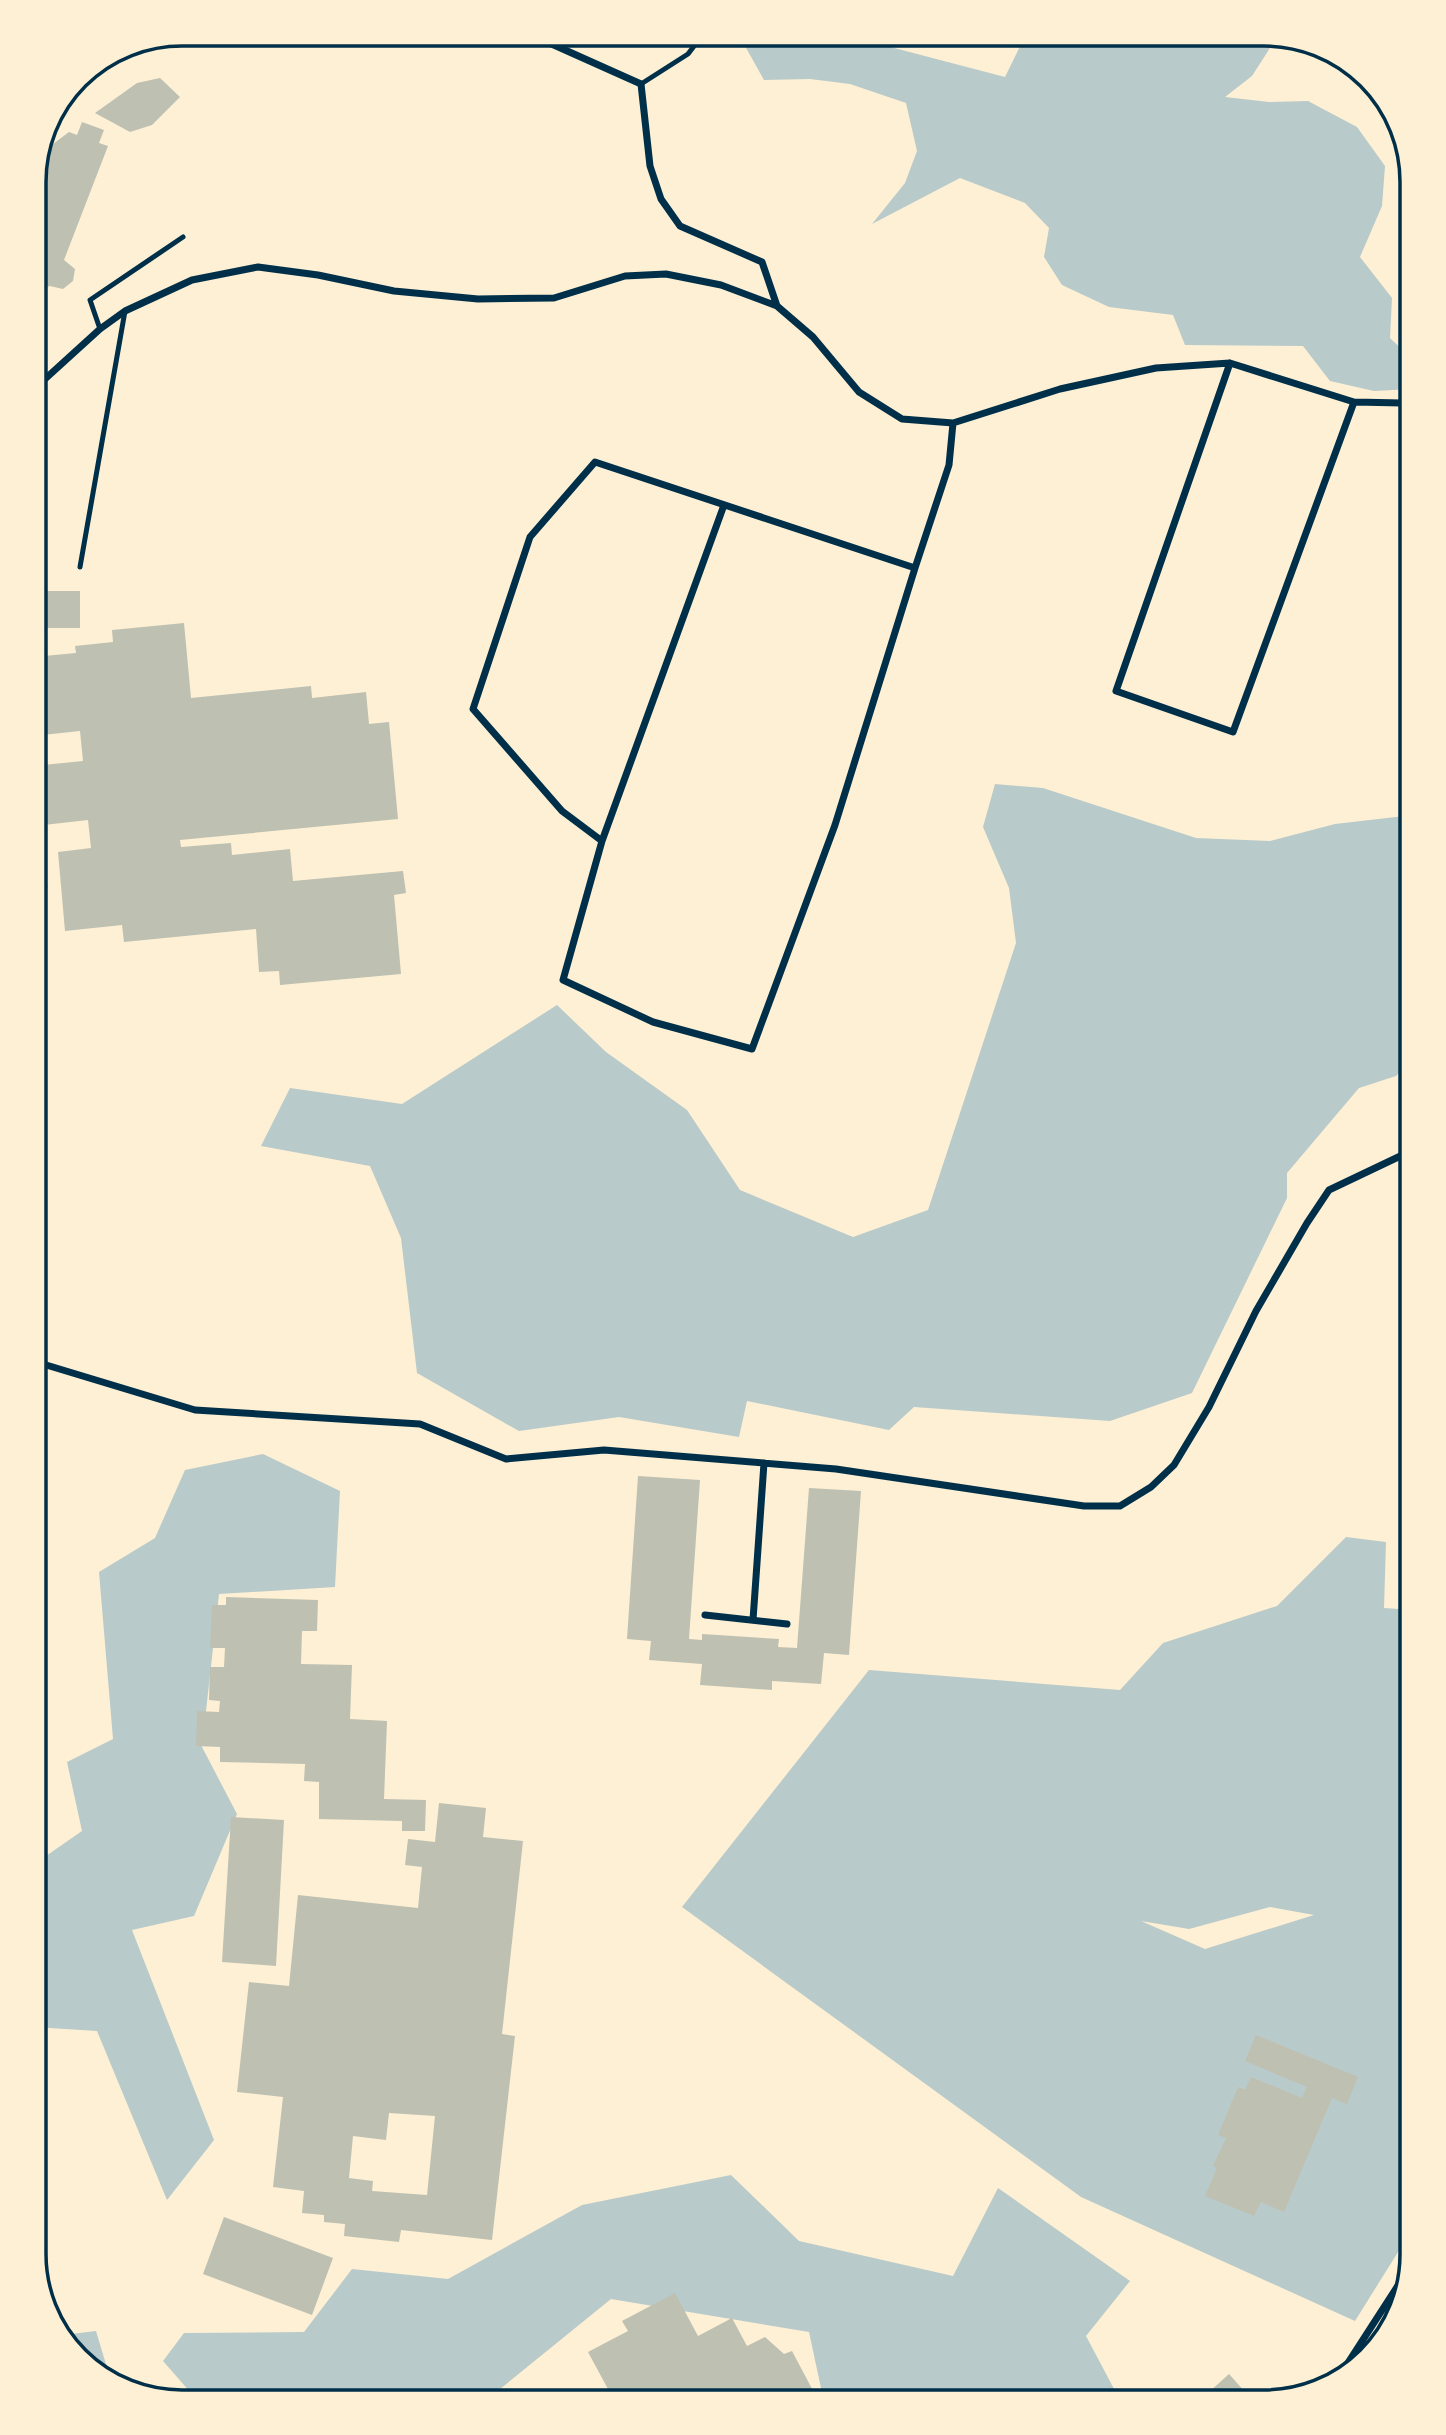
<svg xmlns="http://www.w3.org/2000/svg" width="1446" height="2435" font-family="Quicksand,sans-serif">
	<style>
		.green { fill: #b9caca; fill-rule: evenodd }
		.building { fill: #bec0b2; fill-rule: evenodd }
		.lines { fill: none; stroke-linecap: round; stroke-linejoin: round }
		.service { stroke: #003049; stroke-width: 5 }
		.minor { stroke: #003049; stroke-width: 7 }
		.rim { fill: none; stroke: #003049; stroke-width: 3.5 }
	</style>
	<rect width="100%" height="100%" fill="#fdf0d5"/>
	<!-- green -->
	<path class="green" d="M1026,34H1263L1270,48L1252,76L1225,97L1269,102L1308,101L1357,127L1385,166L1382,206L1360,257L1392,298L1390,338L1413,360V389L1374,391L1330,381L1303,346L1185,345L1173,315L1109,307L1062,285L1044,257L1049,228L1025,203L960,178L872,224L905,183L917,151L906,103L850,84L810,79L764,80L745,46L804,35L879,44L1005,77Z
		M995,784L1043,788L1196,838L1270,841L1335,824L1413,815V1058L1396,1076L1359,1088L1287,1173V1198L1192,1393L1110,1421L914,1407L889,1430L747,1401L739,1437L619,1417L519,1431L417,1373L401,1238L370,1166L261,1146L290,1088L402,1104L557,1005L606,1052L687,1110L740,1190L853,1237L928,1210L1016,943L1009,888L983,827Z
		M263,1454L340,1491L335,1587L219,1594L202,1747L237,1814L194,1916L132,1930L214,2140L167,2200L97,2031L33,2027V1865L82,1831L67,1762L113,1739L99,1572L155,1538L185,1470Z
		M1346,1537L1386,1542L1384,1608L1413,1610V2228L1355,2321L1081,2197L682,1907L869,1670L1120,1690L1163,1643L1277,1606ZM1270,1907L1314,1915L1205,1949L1141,1921L1189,1929Z
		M731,2175L799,2241L953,2276L998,2188L1130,2281L1086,2336L1121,2402H824L809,2332L611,2299L484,2402L198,2401L163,2361L184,2333L304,2332L352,2269L448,2279L582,2205Z
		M96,2331L111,2381L99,2377L63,2335Z"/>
	<!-- building -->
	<path class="building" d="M160,78L180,97L152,125L130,132L95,113L137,83Z
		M82,122L104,130L99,143L108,146L64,260L75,269L73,281L63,289L50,286L34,292V172L37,156L69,132L77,135Z
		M33,591H80V628H33Z
		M184,623L191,698L311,686L312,698L366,692L369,724L389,722L398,819L180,840L181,847L231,843L232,855L290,849L293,881L403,871L406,893L394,895L401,974L280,985L279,971L259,972L256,929L124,942L122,925L65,931L58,852L91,848L88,820L35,826L33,766L83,761L80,731L33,736V657L76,653L75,646L113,642L112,630Z
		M33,839L48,887L33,891Z
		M638,1476L700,1480L689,1639L702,1640V1634L779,1639L778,1647L797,1648L809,1488L861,1491L849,1655L824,1653L821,1684L772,1681V1690L700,1685L702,1664L649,1660L651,1641L627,1639Z
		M226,1597L318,1600L317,1631H302L301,1664L352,1665L350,1719L387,1721L384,1799L426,1800L425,1831H402V1821L319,1819V1782L304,1781L305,1764L220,1762V1747L196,1746L197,1711L219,1712L220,1701L209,1700L210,1667H224L225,1648H210L212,1605H226Z
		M439,1803L486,1808L483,1837L523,1841L502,2034L515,2036L492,2240L401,2230L399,2242L344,2236L345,2224L324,2222V2215L302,2213L304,2191L273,2187L283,2097L237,2092L249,1982L289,1986L298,1895L418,1908L422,1867L405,1865L408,1839L435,1842ZM389,2113L435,2116L427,2195L372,2191L373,2181L349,2178L353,2136L386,2140Z
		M231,1817L284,1820L276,1966L222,1962Z
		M1256,2035L1358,2077L1347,2104L1332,2098L1284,2212L1261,2202L1254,2216L1205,2196L1217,2168L1213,2166L1226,2138L1218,2135L1238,2087L1245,2090L1251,2077L1302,2098L1307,2087L1245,2061Z
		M224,2217L333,2258L312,2315L203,2274Z
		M675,2293L698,2336L732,2318L747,2346L765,2337L784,2354L792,2351L819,2402H615L588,2352L628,2331L622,2321Z
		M1229,2374L1254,2402H1198Z"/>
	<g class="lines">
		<!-- service -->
		<path class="service" d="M641,84L688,54L704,33
			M100,329L90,300L183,237
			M80,567L125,311"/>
		<!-- minor -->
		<path class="minor" d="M527,33L641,84L650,166L661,199L680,226L762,262L777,306
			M1230,363L1116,691L1233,732L1354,402
			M34,389L100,329L125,311L192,280L258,267L318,275L394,291L478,299L554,298L625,276L666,274L721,285L777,306L813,337L859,392L902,419L953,423L1060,389L1156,368L1230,363L1354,402L1402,403L1413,400
			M595,462L915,568L835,825L752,1049L653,1022L563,980L602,841L562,811L473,709L530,537Z
			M915,568L949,465L953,423
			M602,841L724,505
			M33,1361L195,1410L420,1424L506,1459L604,1450L836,1469L1084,1506H1120L1151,1487L1174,1465L1209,1407L1256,1311L1307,1223L1329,1190L1413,1150
			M705,1615L787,1624
			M753,1620L764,1463
			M1337,2380L1408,2270"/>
	</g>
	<!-- crop -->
	<path d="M0 0H1446V2435H0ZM182 46H1264A136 136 0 0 1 1400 182V2254A136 136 0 0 1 1264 2390H182A136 136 0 0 1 46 2254V182A136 136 0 0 1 182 46Z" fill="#fdf0d5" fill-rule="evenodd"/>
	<path class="rim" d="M182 46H1264A136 136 0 0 1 1400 182V2254A136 136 0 0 1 1264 2390H182A136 136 0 0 1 46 2254V182A136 136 0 0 1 182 46Z"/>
</svg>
